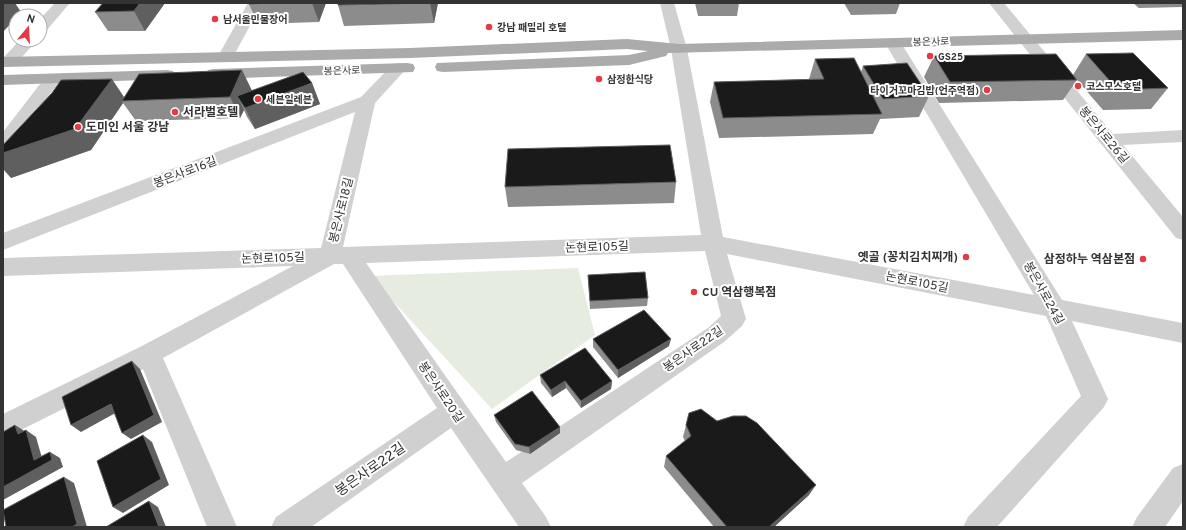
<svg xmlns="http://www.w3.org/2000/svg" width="1186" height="530" font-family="Overpass,'Noto Sans KR',sans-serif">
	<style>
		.green { fill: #e6ecdf }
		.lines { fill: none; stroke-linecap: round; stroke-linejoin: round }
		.minor { fill: #d0d0d0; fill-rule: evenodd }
		.major { fill: #ababab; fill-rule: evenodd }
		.wall { fill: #8c8c8c }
		.shaded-wall { fill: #5f5f5f }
		.building { fill: #1a1a1a; stroke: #5f5f5f }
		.poi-dot { fill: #e63946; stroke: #fff; stroke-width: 1.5 }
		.labels { text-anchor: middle; stroke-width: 4; stroke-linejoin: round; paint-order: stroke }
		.far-poi-label { font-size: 10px; font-weight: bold; fill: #333; stroke: #fff; text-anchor: start }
		.far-street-label { font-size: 10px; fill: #333; stroke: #fff }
		.poi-label { font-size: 12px; font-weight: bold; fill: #333; stroke: #fff; text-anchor: start }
		.street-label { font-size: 12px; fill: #333; stroke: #fff }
		.near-street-label { font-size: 14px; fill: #333; stroke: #fff }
	</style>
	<rect width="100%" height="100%" fill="#fff"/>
	<!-- green -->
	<path class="green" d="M578,268L595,335L492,409L370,276Z"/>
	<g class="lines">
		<!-- minor -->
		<path class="minor" d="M55,3H70L46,31L40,33V19Z
			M248,3H262L232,59L226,61L220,59L218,56Z
			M660,3H674L687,49L723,237L1034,295L885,43L887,40L893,38L899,40L901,43L1062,300L1183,323V343L1072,321L1108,399L1104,407L997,527H963L968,517L1081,396L1046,316L727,254L746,319L742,326L724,342L522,483L546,517L551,527H519L451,428L311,527H271L276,517L437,408L343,264H334L163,358L237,527H207L143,369L3,439V414L140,347L293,266L3,276V258L321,248L355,112L3,250V233L361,97L393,64L399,63L405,64L407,68L375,103L343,247L701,235L671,49ZM705,251L721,316L708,328L506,462L366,263Z
			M989,3H1004L1113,134L1183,130V142L1123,145L1183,217V240L1176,238Z
			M20,40H37L14,66H3V58Z
			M53,74L59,75L61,79L10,149L3,151V132L47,75Z
			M1183,464V501L1165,527H1132L1137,517L1173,468Z"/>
		<!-- major -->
		<path class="major" d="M1183,30V40L668,53L666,56L629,65L443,72L437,71L435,67L437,63L629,55L648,51L627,49L410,58L3,67V57L410,48L627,39L679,44Z
			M407,63L413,64L415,68L413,72L214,79L208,78L206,74L208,70L214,69Z
			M167,70L173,71L175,75L173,79L3,85V75Z"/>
	</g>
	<!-- wall -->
	<path class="wall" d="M165,3L145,31H108L95,12Z
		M249,3H326L319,22L258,24L249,4Z
		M338,3H438L434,23L344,26L338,5Z
		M695,3H739L737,16H698Z
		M844,3H900L896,14L851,15Z
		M1133,3H1183V7L1139,8Z
		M1086,54L1168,88L1151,109L1103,110L1077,80L1063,100L939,103L924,77L934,56L1073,75Z
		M815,59L861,72L863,66L929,96L919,117L880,119L873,134L719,138L710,102L714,82L809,79Z
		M242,70L252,91L312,83L320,104L255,129L247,117L244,110L240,118L136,121L123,103L91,150L11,178L124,97Z
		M676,182L674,203L508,207L505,187Z
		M588,275L648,298L647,306L590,309Z
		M593,339L669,346L618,378L593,347Z
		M540,375L612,381L611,389L581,408L566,388L552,397L541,383Z
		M689,413L809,495L774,527H714L664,467L666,456L685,441L683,437Z
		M494,415L560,427V433L530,454L516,450L496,422Z"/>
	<!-- shaded-wall -->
	<path class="shaded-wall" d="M3,3H15L21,12L18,16H16V18L3,32Z
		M140,3H165L145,31L134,11Z
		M312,3H326L319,22Z
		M430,3H438L434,23Z
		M242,70L252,91L237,96L244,110L240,118L230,97Z
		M112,79L126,100L122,101L123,103L91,150L11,178L3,169V153Z
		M312,83L320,104L255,129L245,108Z
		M671,339L669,346L618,378V370Z
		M132,361L140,369L162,422L131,439L122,433Z
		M565,381L566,388L552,397L551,390Z
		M612,381L611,389L581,408V401Z
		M111,404L119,411L81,432L71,425Z
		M15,425L26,432V430L36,437L44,465L50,452L60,458L63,467L3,500V487L34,460L18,434Z
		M560,427V433L530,454L529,447Z
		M143,435L152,442L169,485L123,513L113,507Z
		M64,477L74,483L87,527H72Z
		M816,485L809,495L774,527H769Z
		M149,501L158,507L166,527H159Z"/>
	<!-- building -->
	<path class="building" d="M103,3H140L134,11L95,12Z
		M249,3H274L249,4Z
		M338,3H430L338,5Z
		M1133,53L1168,88L1118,90L1086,54Z
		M1056,54L1077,80L950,82L934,56Z
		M854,58L882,114L723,118L714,82L824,79L815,59Z
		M907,63L929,96L883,99L863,66Z
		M242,70L230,97L122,101L139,74Z
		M303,72L312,83L245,108L237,96Z
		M112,79L75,129L3,153V145L52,93L61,80Z
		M670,145L676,182L505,187L508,149Z
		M645,272L648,298L590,301L588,275Z
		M644,310L671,339L618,370L593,339Z
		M585,348L612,381L581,401L565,381L551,390L540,375Z
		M132,361L154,415L122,433L111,404L71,425L62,397Z
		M532,391L560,427L529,447L515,444L494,415Z
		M701,409L717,421L733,416H746L757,423L816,485L769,527H727L666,456L691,436L686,425L689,413Z
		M15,425L18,434L26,430L34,460L50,452L52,460L3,487V432Z
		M143,435L161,479L113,507L97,461Z
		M64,477L77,524L72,527H6L3,510Z
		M149,501L159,527H106Z"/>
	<!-- markers -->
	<g class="poi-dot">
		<circle cx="215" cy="19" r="4"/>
		<circle cx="489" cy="27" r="4"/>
		<circle cx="930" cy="56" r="4"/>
		<circle cx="599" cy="79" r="4"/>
		<circle cx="1078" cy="86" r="4"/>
		<circle cx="987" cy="90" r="4"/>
		<circle cx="258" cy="99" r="4"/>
		<circle cx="175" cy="112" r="4"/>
		<circle cx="78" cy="127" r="4"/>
		<circle cx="966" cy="257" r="4"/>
		<circle cx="1143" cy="259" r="4"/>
		<circle cx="694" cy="292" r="4"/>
	</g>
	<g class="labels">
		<!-- far-poi labels -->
		<g class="far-poi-label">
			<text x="223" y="23">남서울민물장어</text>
			<text x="497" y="31">강남 패밀리 호텔</text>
			<text x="938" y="60">GS25</text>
			<text x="607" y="83">삼정한식당</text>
			<text x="1086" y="90">코스모스호텔</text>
			<text x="979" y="94" text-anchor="end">타이거꼬마김밥(언주역점)</text>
			<text x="266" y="103">세븐일레븐</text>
		</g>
		<!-- far-street labels -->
		<g class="far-street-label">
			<text transform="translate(931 41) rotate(-2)" y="4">봉은사로</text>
			<text transform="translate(342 70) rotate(-2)" y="4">봉은사로</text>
		</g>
		<!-- poi labels -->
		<g class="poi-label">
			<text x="183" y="116">서라벌호텔</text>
			<text x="86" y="131">도미인 서울 강남</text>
			<text x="958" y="261" text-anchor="end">옛골 (꽁치김치찌개)</text>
			<text x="1135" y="263" text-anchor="end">삼정하누 역삼본점</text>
			<text x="702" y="296">CU 역삼행복점</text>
		</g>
		<!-- street labels -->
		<g class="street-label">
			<text transform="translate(1104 135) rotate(50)" y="4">봉은사로26길</text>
			<text transform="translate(185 172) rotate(-21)" y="4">봉은사로16길</text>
			<text transform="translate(341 210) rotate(-76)" y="4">봉은사로18길</text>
			<text transform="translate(597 247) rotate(-2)" y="4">논현로105길</text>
			<text transform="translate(273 258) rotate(-2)" y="4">논현로105길</text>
			<text transform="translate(917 282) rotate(11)" y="4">논현로105길</text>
			<text transform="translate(1044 293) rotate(61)" y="4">봉은사로24길</text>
			<text transform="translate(693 349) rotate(-35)" y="4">봉은사로22길</text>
			<text transform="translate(441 392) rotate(56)" y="4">봉은사로20길</text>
		</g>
		<!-- near-street labels -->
		<g class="near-street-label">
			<text transform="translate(370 469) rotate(-35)" y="5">봉은사로22길</text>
		</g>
	</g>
	<!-- border -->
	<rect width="1186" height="530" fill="none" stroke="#333333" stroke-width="8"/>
	<!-- north arrow -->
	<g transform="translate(28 28) rotate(18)"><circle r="19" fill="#ffffff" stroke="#adadad"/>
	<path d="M0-3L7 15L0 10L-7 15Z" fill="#e63946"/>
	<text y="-6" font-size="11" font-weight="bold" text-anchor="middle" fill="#333333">N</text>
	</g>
</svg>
